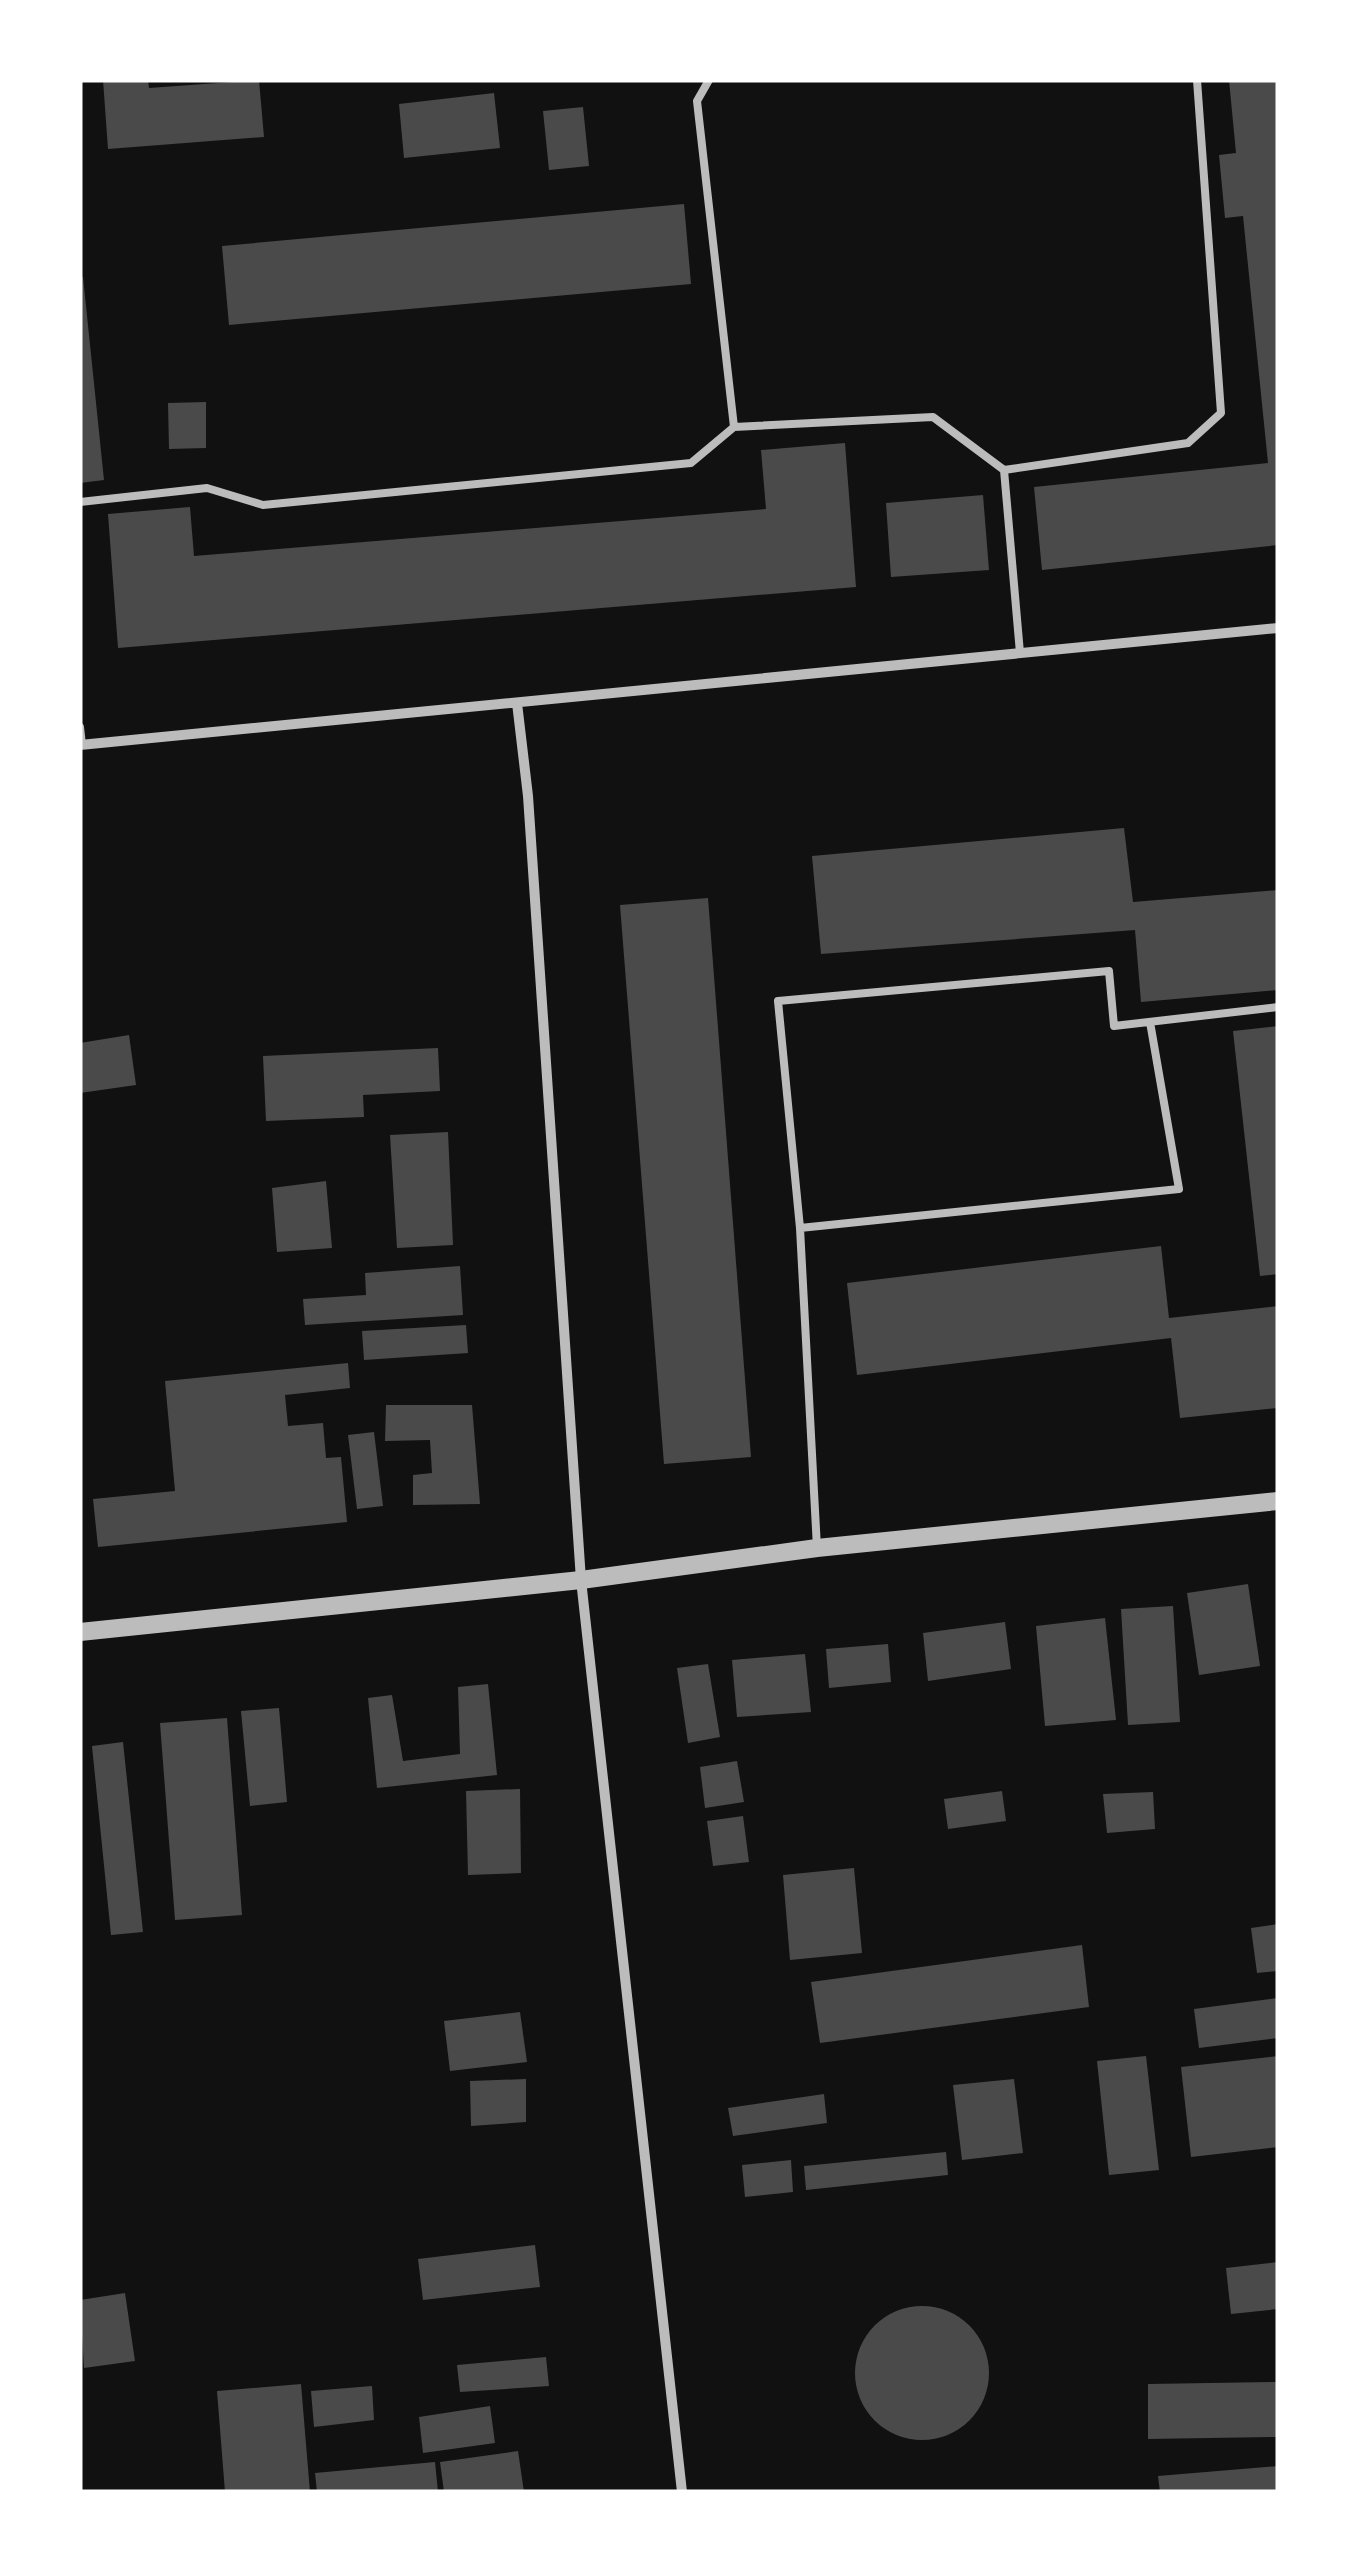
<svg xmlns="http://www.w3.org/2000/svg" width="1358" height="2572" font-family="'Work Sans',sans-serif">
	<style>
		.building { fill: #4a4a4a }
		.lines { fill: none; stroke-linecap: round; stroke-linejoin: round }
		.service { stroke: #bcbcbc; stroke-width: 8 }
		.minor { stroke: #bcbcbc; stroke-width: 10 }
		.tertiary { stroke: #bcbcbc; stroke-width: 18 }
	</style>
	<rect width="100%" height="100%" fill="#111"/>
	<!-- building -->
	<path class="building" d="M103,80H148L149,88L259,80L264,137L108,149Z
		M1229,80H1278V545L1042,570L1034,487L1268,463L1243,216L1225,218L1219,155L1236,153Z
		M494,93L500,148L404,158L399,104Z
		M583,107L589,166L549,170L543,111Z
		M684,204L691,284L229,325L222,246Z
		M80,277H83L104,480L80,483Z
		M206,402V448L169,449L168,403Z
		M845,443L856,587L118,648L108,514L190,507L194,556L766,509L761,450Z
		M983,495L989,570L891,577L886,503Z
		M1124,828L1133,902L1278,890V990L1141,1002L1135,930L821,954L812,856Z
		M708,898L751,1457L664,1464L620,905Z
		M1278,1026V1274L1260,1276L1233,1031Z
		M129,1035L136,1085L80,1093V1043Z
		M438,1048L440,1091L363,1095L364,1117L266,1121L263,1056Z
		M448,1132L453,1245L397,1248L390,1135Z
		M326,1181L332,1248L277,1252L272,1188Z
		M1161,1246L1169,1318L1278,1306V1408L1180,1418L1171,1338L857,1375L847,1283Z
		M460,1266L463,1315L305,1325L303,1299L366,1295L365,1273Z
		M466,1325L468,1353L364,1360L362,1331Z
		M348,1363L350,1388L285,1395L288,1426L323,1423L326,1458L341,1457L347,1522L98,1547L93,1499L175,1491L165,1381Z
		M386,1405H472L480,1504L413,1505V1475L432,1473L430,1440L385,1441Z
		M374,1432L383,1506L357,1509L348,1435Z
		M1248,1584L1260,1666L1199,1675L1187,1593Z
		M1173,1606L1180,1722L1128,1725L1121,1609Z
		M1105,1618L1116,1720L1045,1726L1036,1626Z
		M1005,1622L1011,1669L928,1681L923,1633Z
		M888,1644L891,1682L829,1688L826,1649Z
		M805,1654L811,1712L737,1717L732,1660Z
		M708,1664L720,1737L688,1743L677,1668Z
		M488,1684L497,1775L377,1788L368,1698L392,1695L403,1761L460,1754L458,1687Z
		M279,1708L287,1802L250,1806L241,1711Z
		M227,1718L242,1915L175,1920L160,1723Z
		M123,1742L143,1932L111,1935L92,1746Z
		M737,1761L744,1802L705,1808L700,1767Z
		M520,1789L521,1873L468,1875L466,1791Z
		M1002,1791L1006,1821L948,1829L944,1799Z
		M1153,1792L1155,1829L1107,1833L1103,1794Z
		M743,1816L749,1862L713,1866L707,1821Z
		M854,1868L862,1953L790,1960L783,1875Z
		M1278,1924V1971L1257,1973L1251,1928Z
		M1082,1945L1089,2007L820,2043L811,1982Z
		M1278,1998V2038L1199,2048L1194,2009Z
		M520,2012L527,2062L450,2071L444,2021Z
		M1146,2056L1159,2170L1109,2175L1097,2061Z
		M1278,2056V2147L1191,2157L1181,2067Z
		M526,2079V2122L471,2126L470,2081Z
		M1014,2079L1023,2153L962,2160L953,2085Z
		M824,2094L827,2123L733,2136L728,2108Z
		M946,2152L948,2175L806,2190L804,2166Z
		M791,2160L793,2192L745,2197L742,2165Z
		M535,2245L540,2287L423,2300L418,2259Z
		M1278,2262V2309L1231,2314L1226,2268Z
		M125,2293L135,2361L84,2368L80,2300Z
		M855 2373a67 67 0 1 1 134 0a67 67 0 1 1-134 0Z
		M546,2357L549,2386L460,2392L457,2365Z
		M1278,2382V2437L1148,2439V2384Z
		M301,2384L310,2492H225L217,2391Z
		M372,2386L374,2420L314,2427L311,2391Z
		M490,2406L495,2443L423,2453L419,2417Z
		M518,2451L524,2492H444L440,2462Z
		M435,2462L438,2492H317L315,2473Z
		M1278,2466V2492H1160L1158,2476Z"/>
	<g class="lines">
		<!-- service -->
		<path class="service" d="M709,80L697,101L734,427
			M1004,470L1020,653
			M80,502L207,488L263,505L691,463L734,427L933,417L1004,470L1188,443L1221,413L1197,80
			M80,727L82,745
			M1150,1022L1179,1189L800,1228L778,1001L1109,971L1114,1026L1278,1007
			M800,1228L817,1548"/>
		<!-- minor -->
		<path class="minor" d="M517,703L528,796L581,1580L682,2492
			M80,745L1278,628"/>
		<!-- tertiary -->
		<path class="tertiary" d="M80,1632L581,1580L817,1548L1278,1501"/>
	</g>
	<!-- border -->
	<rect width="1358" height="2572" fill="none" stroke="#ffffff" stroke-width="165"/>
</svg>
